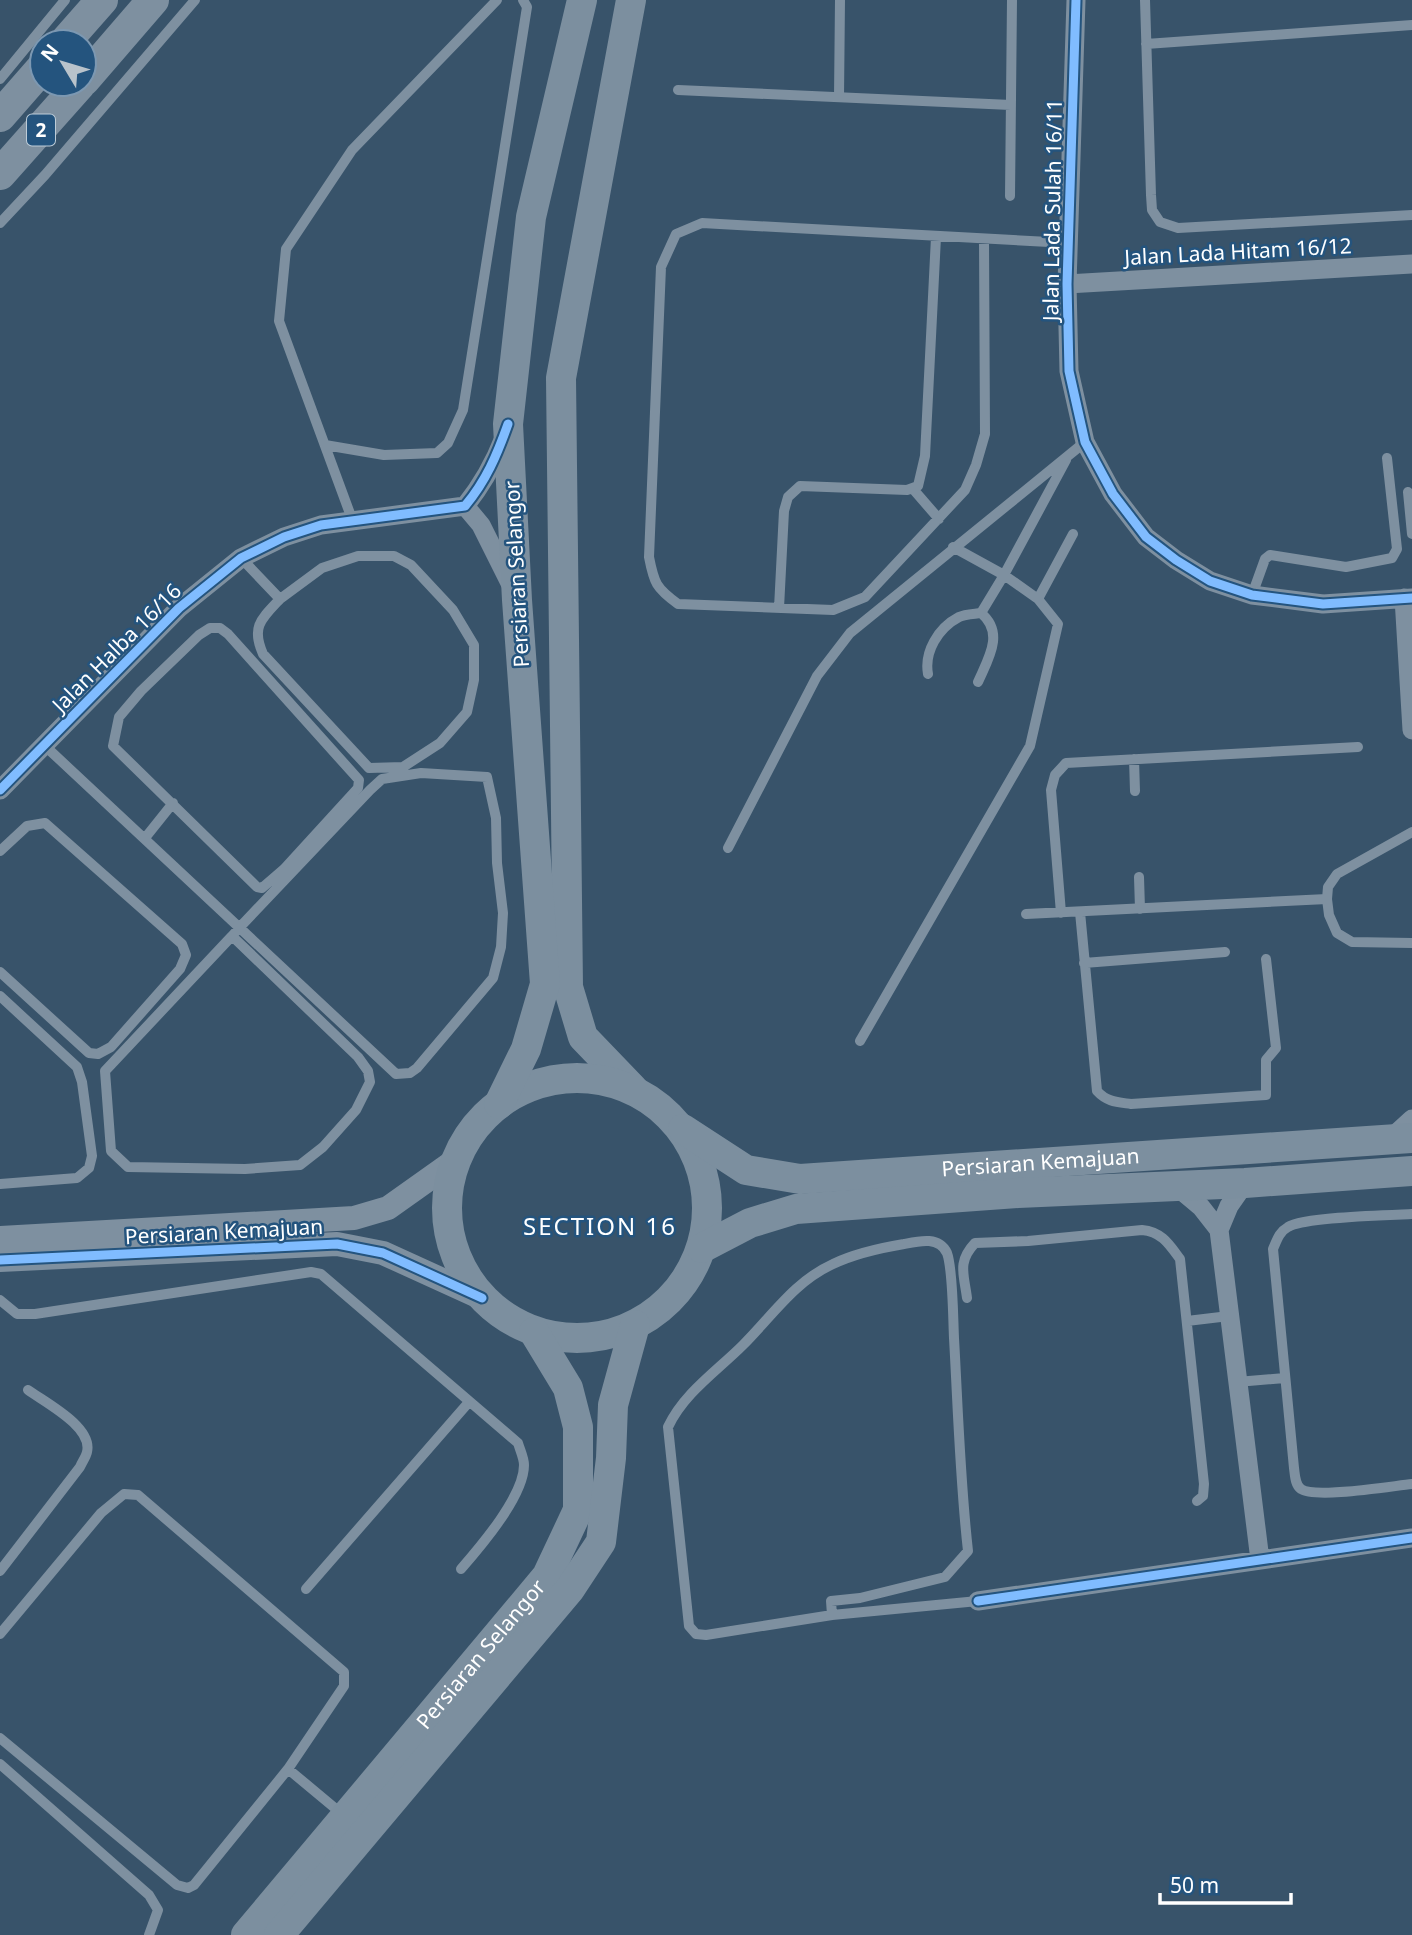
<svg xmlns="http://www.w3.org/2000/svg" width="1412" height="1935" font-family="'Noto Sans',sans-serif">
	<style>
		.lines { fill: none; stroke-linecap: round; stroke-linejoin: round }
		.service { stroke: #7e90a0; stroke-width: 10 }
		.minor { stroke: #7e90a0; stroke-width: 19 }
		.tertiary { stroke: #7e90a0; stroke-width: 24 }
		.primary { stroke: #7c8f9f; stroke-width: 30 }
		.trunk { stroke: #7e90a0; stroke-width: 32 }
		.cycleway-casing { stroke: #24547e; stroke-width: 13 }
		.cycleway { stroke: #80bcff; stroke-width: 9 }
		.labels { text-anchor: middle; stroke-width: 5; stroke-linejoin: round; paint-order: stroke }
		.shield { fill: #24547e; stroke: #bdccd8; stroke-width: 2 }
		.shield-label { font-size: 19px; font-weight: bold; fill: #fff }
		.street-label { font-size: 21px; fill: #fff; stroke: #24547e }
		.quarter-label { font-size: 24px; letter-spacing: 2px; fill: #fff; stroke: #24547e }
	</style>
	<rect width="100%" height="100%" fill="#38536a"/>
	<g class="lines">
		<!-- service -->
		<path class="service" d="M1145,0L1151,195L1152,210L1160,222L1178,228L1412,215
			M1146,44L1412,25
			M0,79L65,0
			M678,90L1011,105
			M839,97L840,0
			M1010,196L1012,0
			M0,223L45,175L195,0
			M984,240L985,434L976,465L965,490L865,597L833,610L678,604C656,588 654,583 649,557L661,267L676,234L702,223L1068,243
			M325,445L384,455L437,453L448,443L463,410L527,7L523,0
			M913,489L939,519
			M1408,492L1412,534
			M352,519L279,321L286,249L352,150L497,0
			M241,558L280,599C261,619 251,627 263,654L369,768L403,767L440,743L467,712L474,680V645L453,610L411,565L394,556H358L322,568L280,599
			M1252,595L1265,559L1270,555L1346,567L1392,558L1397,549L1387,458
			M1038,599L1073,534
			M779,608L784,511L788,497L800,486L907,490L918,486L925,456L936,237
			M210,628H220L228,634L359,780L358,788L284,869L262,888L257,887L113,746L119,717L141,691L199,635Z
			M928,674C924,652 938,628 959,617C965,614 974,614 981,613
			M978,682C988,659 1005,633 981,613L1004,575L1066,460
			M44,745C162,854 279,964 396,1074L410,1073L417,1068L493,978L501,947L503,913L497,863L496,818L487,777L421,773L382,779L370,790L240,927L232,936
			M1134,759L1135,791
			M1412,832L1337,874L1328,887L1327,899L1329,915L1337,933L1352,942L1412,943
			M145,838L173,803
			M728,848L817,676L850,633L1085,442
			M0,851L27,826L45,823L182,944L186,955L180,969L111,1047L98,1054L89,1053L0,972
			M1139,877L1140,909
			M1080,912L1097,1091C1107,1102 1117,1102 1131,1104L1266,1095V1060L1276,1048L1266,959
			M1061,913L1051,790L1055,775L1066,763L1358,747
			M1026,914L1327,899
			M232,936L358,1057L368,1071L370,1082L356,1110L323,1147L300,1165L245,1169L128,1167L111,1151L105,1071Z
			M1084,963L1225,952
			M0,996L77,1067L82,1082L92,1156L89,1168L77,1178L0,1184
			M860,1041L1030,746L1058,624L1038,599L1004,575L953,547
			M1412,1214C1389,1215 1303,1217 1288,1227C1279,1232 1277,1240 1273,1249L1294,1468C1295,1475 1295,1485 1301,1489C1315,1499 1392,1486 1412,1484
			M967,1298C964,1274 957,1262 975,1243L1028,1241L1142,1230C1162,1232 1169,1244 1180,1259L1204,1484L1203,1496L1197,1501
			M0,1300L17,1314H35L311,1272L321,1274L518,1443C520,1450 524,1458 524,1465C524,1496 481,1546 461,1569
			M1187,1321L1229,1316
			M1237,1382L1285,1378
			M0,1571L80,1467C82,1462 86,1457 87,1452C93,1427 46,1403 28,1390
			M306,1589L469,1402
			M832,1615L831,1601L860,1598L945,1577L968,1551C960,1480 958,1409 954,1338C953,1319 953,1269 947,1253C939,1236 919,1241 904,1244C880,1248 856,1253 833,1264C795,1281 772,1316 743,1345C717,1371 684,1393 668,1427L689,1626L696,1634L706,1635L832,1615L978,1601
			M0,1634L101,1513L124,1494L138,1495L344,1672V1686L288,1769
			M0,1738L177,1885L188,1888L194,1885L288,1769L342,1814
			M0,1764L149,1895L158,1910L149,1935"/>
		<!-- minor -->
		<path class="minor" d="M1076,0L1067,284L1069,371L1085,442L1113,494L1146,537L1176,560L1210,581L1252,595L1323,604L1412,598
			M1067,284L1412,264
			M465,506L481,525L510,583
			M1404,598L1412,730
			M0,790L179,608L241,558L284,537L321,525L465,506C482,485 494,464 504,438
			M1389,1140L1412,1119
			M1176,1186L1201,1207L1219,1230L1260,1560
			M1219,1230L1229,1206L1245,1183
			M978,1601L1412,1538"/>
		<!-- tertiary -->
		<path class="tertiary" d="M0,1238L354,1218L388,1208L457,1159
			M0,1260L337,1244L383,1253L482,1298"/>
		<!-- primary -->
		<g class="primary">
			<path d="M631,0L561,378L568,987L583,1037L633,1089"/>
			<circle cx="577" cy="1208" r="130"/>
			<path d="M499,1104L526,1049L545,984L517,600L508,424L531,217L582,0"/>
			<path id="s1" d="M683,1129L746,1170L800,1179L1412,1138"/>
			<path d="M702,1248L750,1223L796,1209L1018,1193L1245,1183L1412,1171"/>
			<path id="s2" d="M246,1935L547,1576L578,1510V1427L568,1388L534,1332"/>
			<path d="M279,1935L570,1589L601,1542L611,1458L613,1405L635,1325"/>
		</g>
		<!-- trunk -->
		<path class="trunk" d="M65,42L102,0
			M84,80L153,0
			M0,116L42,68
			M0,174L80,84"/>
		<!-- cycleway casing -->
		<g class="cycleway-casing">
			<path id="cycleway" d="M1076,0L1067,284L1069,371L1085,442L1113,494L1146,537L1176,560L1210,581L1252,595L1323,604L1412,598
				M0,790L179,608L241,558L284,537L321,525L465,506C486,481 497,455 508,424
				M0,1260L337,1244L383,1253L482,1298
				M978,1601L1412,1538"/>
		</g>
		<!-- cycleway -->
		<use href="#cycleway" class="cycleway"/>
	</g>
	<g class="labels">
		<!-- shield labels -->
		<rect class="shield" x="27" y="114.5" width="28" height="31" rx="5"/>
		<g class="shield-label">
			<text x="41" y="137">2</text>
		</g>
		<!-- street labels -->
		<g class="street-label">
			<text transform="translate(1053 210) rotate(-89)" y="7">Jalan Lada Sulah 16/11</text>
			<text transform="translate(1238 252) rotate(-3)" y="7">Jalan Lada Hitam 16/12</text>
			<text transform="translate(517 574) rotate(-93)" y="7">Persiaran Selangor</text>
			<text transform="translate(117 648) rotate(-45)" y="7">Jalan Halba 16/16</text>
			<text dy="7" stroke="none"><textPath href="#s1" startOffset="371">Persiaran Kemajuan</textPath></text>
			<text transform="translate(224 1232) rotate(-3)" y="7">Persiaran Kemajuan</text>
			<text dy="7" stroke="none"><textPath href="#s2" startOffset="366">Persiaran Selangor</textPath></text>
		</g>
		<!-- quarter labels -->
		<g class="quarter-label">
			<text x="600" y="1235">SECTION 16</text>
		</g>
	</g>
	<!-- north arrow -->
	<g transform="translate(63 63) rotate(308)"><circle r="33" fill="#24547e" stroke="#7c98b2" stroke-width="2"/>
	<path d="M0-5L12 26L0 18L-12 26Z" fill="#b9c3cb"/>
	<text y="-10" font-size="19" font-weight="bold" text-anchor="middle" fill="#ffffff">N</text>
	</g>
	<!-- scale -->
	<path d="M1160 1893v10h131v-10" fill="none" stroke="#ffffff" stroke-width="3.5"/>
	<text x="1170" y="1893" font-size="21" fill="#ffffff" stroke="#24547e" stroke-width="5" paint-order="stroke">50 m</text>
</svg>
